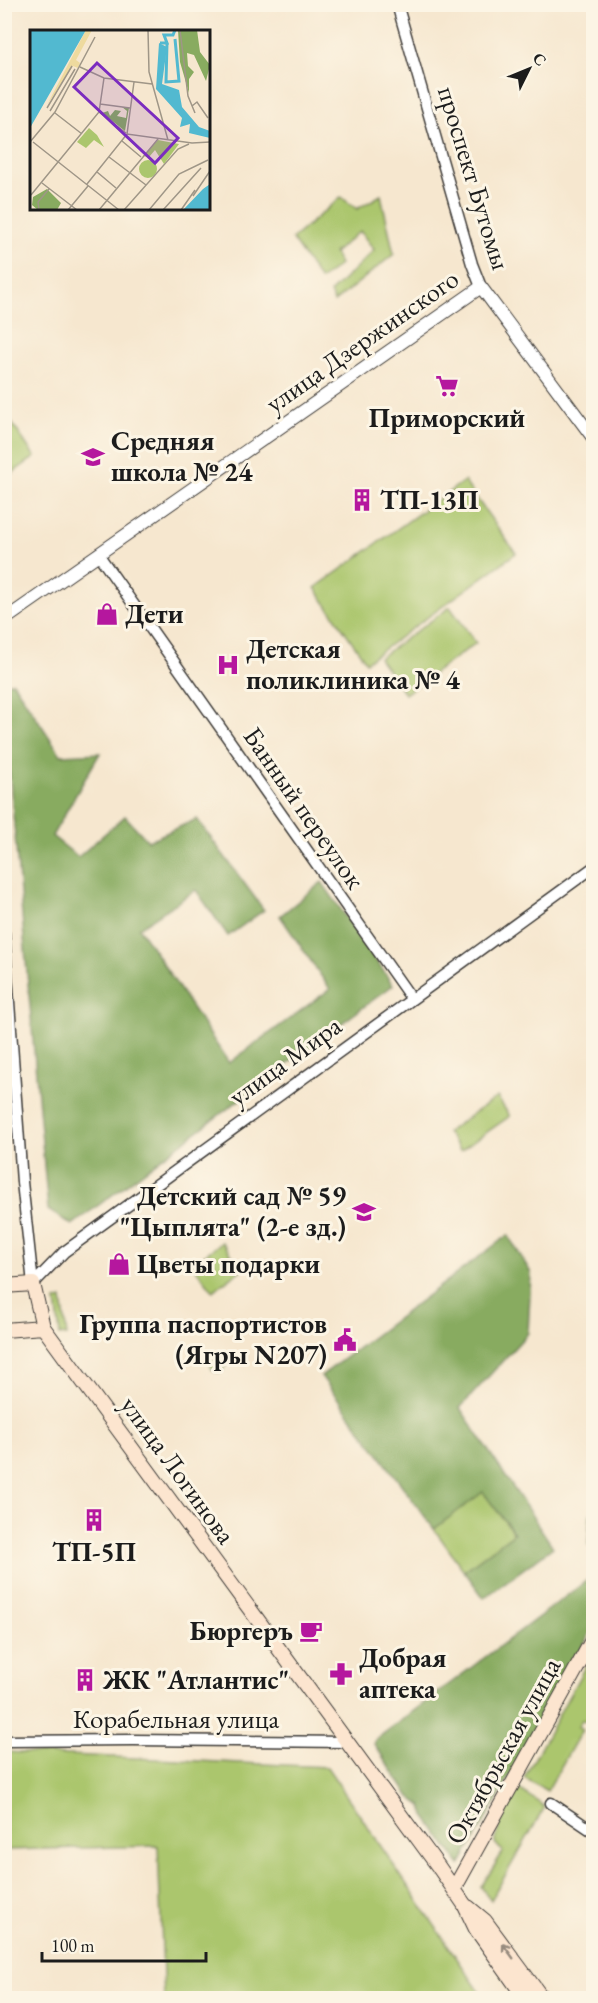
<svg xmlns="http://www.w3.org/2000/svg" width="598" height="2003" font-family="'EB Garamond',serif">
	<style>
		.green { fill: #abc66d; stroke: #647144; stroke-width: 1.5 }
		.forest { fill: #88ab60; stroke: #52643e; stroke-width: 1.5 }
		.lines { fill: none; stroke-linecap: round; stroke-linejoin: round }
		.minor-casing { stroke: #3d3a37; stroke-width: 13 }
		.tertiary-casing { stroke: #3d3a37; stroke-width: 14 }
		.secondary-casing { stroke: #3d3a37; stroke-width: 16 }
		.minor { stroke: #fff; stroke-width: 10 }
		.tertiary { stroke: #fff; stroke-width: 12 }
		.secondary { stroke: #fce5cf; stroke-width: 14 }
		.oneway { stroke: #978b7e }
		.labels { text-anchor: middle; stroke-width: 6; stroke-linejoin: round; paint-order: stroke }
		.street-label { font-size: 27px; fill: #1c1c1c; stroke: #fcf5e5 }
		.poi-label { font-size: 27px; font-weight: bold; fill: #1c1c1c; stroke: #fcf5e5; text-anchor: start }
		.inset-river { fill: none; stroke: #52b9d0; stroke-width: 3 }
		.inset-road { fill: none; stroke: #9f9687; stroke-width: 1.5 }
		.view { fill: #7b2cbf; fill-opacity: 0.15; stroke: #7b2cbf; stroke-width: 3 }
		.inset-edge { fill: none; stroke: #1c1c1c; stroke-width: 3 }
	</style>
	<rect width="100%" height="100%" fill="#fcf5e5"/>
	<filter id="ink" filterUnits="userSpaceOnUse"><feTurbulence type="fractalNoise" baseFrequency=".0167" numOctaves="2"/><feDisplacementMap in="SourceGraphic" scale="12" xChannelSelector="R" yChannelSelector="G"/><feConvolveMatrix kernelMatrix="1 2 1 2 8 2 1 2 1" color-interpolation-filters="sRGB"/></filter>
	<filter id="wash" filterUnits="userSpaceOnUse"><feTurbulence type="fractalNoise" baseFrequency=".008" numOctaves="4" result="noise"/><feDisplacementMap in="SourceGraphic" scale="24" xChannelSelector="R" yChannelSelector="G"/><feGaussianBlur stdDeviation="1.35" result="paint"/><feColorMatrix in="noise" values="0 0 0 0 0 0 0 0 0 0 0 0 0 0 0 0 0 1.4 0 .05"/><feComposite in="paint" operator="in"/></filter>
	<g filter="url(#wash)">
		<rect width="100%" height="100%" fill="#f6e7cf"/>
		<!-- green -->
		<path class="green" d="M381,195L394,254L334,302L330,293L374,250L360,231L334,253L340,265L320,280L292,239L341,197L357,209Z
			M5,413L35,457L5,478H4Z
			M464,481L516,553L366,662L315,588Z
			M450,607L476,643L405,694L379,658Z
			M497,1097L510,1116L460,1151L447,1132Z
			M222,1242L242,1269L213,1291L192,1264Z
			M62,1299L67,1336L60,1335L56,1301Z
			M211 1365a7 7 0 1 1 14 0a7 7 0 1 1-14 0Z
			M483,1491L514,1534L464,1571L434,1529Z
			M593,1652V1711L587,1722L582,1720L578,1727L582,1730L547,1791L524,1778Z
			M5,1752L327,1767L484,1998H164L158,1846L5,1850Z
			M519,1789L545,1807L491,1900L481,1887L503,1852L495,1843L500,1822Z"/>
		<!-- forest -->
		<path class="forest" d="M13,682L61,755L100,753L52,836L78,857L125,816L148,841L197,819L264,910L228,936L196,890L139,928L229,1063L330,989L280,916L322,882L393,985L72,1225L48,1210L5,723V684Z
			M508,1235L531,1273L528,1333L460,1408L553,1547L484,1598L464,1571L514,1533L483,1492L434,1529L321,1376Z
			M593,1512V1552L588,1544L590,1515Z
			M593,1576V1628L460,1865L425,1816L422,1806L410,1797L374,1744L375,1740Z"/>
	</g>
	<g filter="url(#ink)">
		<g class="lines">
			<!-- minor casing -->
			<g class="minor-casing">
				<path id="minor" d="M397,4L472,264L481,287
					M98,554L411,998
					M4,933L22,1182L33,1284
					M33,1284L64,1252L594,867
					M4,1741L133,1740L347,1742
					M551,1803L594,1832"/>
			</g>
			<!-- tertiary casing -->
			<g class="tertiary-casing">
				<path id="tertiary" d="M4,620L481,287L594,439"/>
			</g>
			<!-- secondary casing -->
			<g class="secondary-casing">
				<path id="secondary" d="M4,1286L33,1284L43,1327L438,1866L464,1904L476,1929L525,1998
					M4,1330L43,1327
					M454,1889L594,1637
					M468,1907L485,1921L542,1998"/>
			</g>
			<!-- minor -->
			<use href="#minor" class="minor"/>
			<!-- tertiary -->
			<use href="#tertiary" class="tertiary"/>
			<!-- secondary -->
			<use href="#secondary" class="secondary"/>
		</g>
		<!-- one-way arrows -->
		<defs><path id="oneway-shaft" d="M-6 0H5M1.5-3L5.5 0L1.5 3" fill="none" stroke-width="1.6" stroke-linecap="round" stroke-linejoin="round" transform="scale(1.5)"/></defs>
		<use class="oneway" href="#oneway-shaft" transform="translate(508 1951) rotate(-126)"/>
	</g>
	<!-- icons -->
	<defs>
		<g id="supermarket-bare" transform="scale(1.8)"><path d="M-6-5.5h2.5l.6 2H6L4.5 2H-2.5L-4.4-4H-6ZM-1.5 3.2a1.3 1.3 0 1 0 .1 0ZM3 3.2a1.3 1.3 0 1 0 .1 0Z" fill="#b5179e" stroke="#fcf5e5" stroke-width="2.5" paint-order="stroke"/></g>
		<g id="school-bare" transform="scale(1.8)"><path d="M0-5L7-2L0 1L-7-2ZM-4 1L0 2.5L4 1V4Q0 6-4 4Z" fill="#b5179e" stroke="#fcf5e5" stroke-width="2.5" paint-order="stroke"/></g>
		<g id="building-bare" transform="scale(1.8)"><path d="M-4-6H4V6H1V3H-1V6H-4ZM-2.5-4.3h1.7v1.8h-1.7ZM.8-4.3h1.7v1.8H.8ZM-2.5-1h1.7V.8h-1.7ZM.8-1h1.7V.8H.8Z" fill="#b5179e" stroke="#fcf5e5" stroke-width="2.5" paint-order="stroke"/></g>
		<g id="shop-bare" transform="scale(1.8)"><path d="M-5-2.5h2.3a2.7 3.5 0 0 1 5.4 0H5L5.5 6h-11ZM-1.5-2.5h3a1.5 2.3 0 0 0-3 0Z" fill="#b5179e" stroke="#fcf5e5" stroke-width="2.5" paint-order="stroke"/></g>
		<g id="hospital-bare" transform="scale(1.8)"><path d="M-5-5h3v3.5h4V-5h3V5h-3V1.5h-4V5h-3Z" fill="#b5179e" stroke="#fcf5e5" stroke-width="2.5" paint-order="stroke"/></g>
		<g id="civic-bare" transform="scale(1.8)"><path d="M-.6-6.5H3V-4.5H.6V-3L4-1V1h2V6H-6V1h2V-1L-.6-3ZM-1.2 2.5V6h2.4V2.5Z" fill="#b5179e" stroke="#fcf5e5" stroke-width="2.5" paint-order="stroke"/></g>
		<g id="cafe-bare" transform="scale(1.8)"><path d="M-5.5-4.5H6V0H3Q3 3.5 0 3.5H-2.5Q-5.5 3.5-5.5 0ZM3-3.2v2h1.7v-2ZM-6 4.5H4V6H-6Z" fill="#b5179e" stroke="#fcf5e5" stroke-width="2.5" paint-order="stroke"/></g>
		<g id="pharmacy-bare" transform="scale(1.8)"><path d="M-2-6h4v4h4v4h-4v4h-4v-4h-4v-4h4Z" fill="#b5179e" stroke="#fcf5e5" stroke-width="2.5" paint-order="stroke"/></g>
	</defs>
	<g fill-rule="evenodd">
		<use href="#supermarket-bare" x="447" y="386"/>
		<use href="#school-bare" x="93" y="457"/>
		<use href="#building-bare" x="362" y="500"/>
		<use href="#shop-bare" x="107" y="614"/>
		<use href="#hospital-bare" x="228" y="665"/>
		<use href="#school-bare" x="364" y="1212"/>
		<use href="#shop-bare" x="119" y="1264"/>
		<use href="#civic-bare" x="345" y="1340"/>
		<use href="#building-bare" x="94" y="1520"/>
		<use href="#cafe-bare" x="311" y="1631"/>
		<use href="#pharmacy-bare" x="341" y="1674"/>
		<use href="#building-bare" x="85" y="1680"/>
	</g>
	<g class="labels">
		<!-- street labels -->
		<g class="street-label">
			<text transform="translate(474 178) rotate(73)" y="9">проспект Бутомы</text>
			<text transform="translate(362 341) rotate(-35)" y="9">улица Дзержинского</text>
			<text transform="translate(304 808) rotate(55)" y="9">Банный переулок</text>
			<text transform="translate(285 1061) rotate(-36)" y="9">улица Мира</text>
			<text transform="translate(178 1470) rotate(54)" y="9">улица Логинова</text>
			<text x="176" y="1728">Корабельная улица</text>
			<text transform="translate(503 1751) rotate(-61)" y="9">Октябрьская улица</text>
		</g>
		<!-- poi labels -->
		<g class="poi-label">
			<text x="447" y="427" text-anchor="middle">Приморский</text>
			<text x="111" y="450">Средняя<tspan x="111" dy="31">школа № 24</tspan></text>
			<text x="380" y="509">ТП-13П</text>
			<text x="125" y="623">Дети</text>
			<text x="246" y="658">Детская<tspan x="246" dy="31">поликлиника № 4</tspan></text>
			<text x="346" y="1205" text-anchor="end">Детский сад № 59<tspan x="346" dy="31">"Цыплята" (2-е зд.)</tspan></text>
			<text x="137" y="1273">Цветы подарки</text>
			<text x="327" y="1333" text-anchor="end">Группа паспортистов<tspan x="327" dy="31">(Ягры N207)</tspan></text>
			<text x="94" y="1561" text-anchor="middle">ТП-5П</text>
			<text x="293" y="1640" text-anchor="end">Бюргеръ</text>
			<text x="359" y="1667">Добрая<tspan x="359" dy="31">аптека</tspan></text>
			<text x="103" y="1689">ЖК "Атлантис"</text>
		</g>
	</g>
	<!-- overview -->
	<g transform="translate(30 30)">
		<rect width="180" height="180" fill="#f6e7cf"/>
		<path d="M59,98L67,105L74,117L64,110L56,118L47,112ZM128,110L149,114L134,134L125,120L119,127L113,126ZM109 139a9 9 0 1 1 18 0a9 9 0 1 1-18 0Z" fill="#abc66d"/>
		<path d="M148,0H167L170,22L180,35L176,51L164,25L157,23L158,36L164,42L159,49V63L150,32ZM92,77L99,78L95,101L72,83L78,81L80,86L85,80L91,81L87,86L96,88L97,81ZM17,159L31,173L27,180H8L2,175L3,167Z" fill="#88ab60"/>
		<path d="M56,0H62L46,30L50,33L48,38L43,36L17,75Z" fill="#eeda9e"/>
		<path d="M0,0H56L0,98ZM129,13L137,17L132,54L149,60L152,77L169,97L180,101V108L159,103L160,94L150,97L152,88L126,59ZM180,154V180H153L173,159Z" fill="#52b9d0"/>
		<path class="inset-river" d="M130,13H137L134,5H143L145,0M137,13L136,52L149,51L145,9"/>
		<path class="inset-road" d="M118,0L119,42L138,110M150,0L158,66L165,83M50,37L74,48L122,54M70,74L100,78M162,76L167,72L178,88M17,78L42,36M20,81L45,39M69,82L96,103M25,83L52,104M97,104L104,52M92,111L111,127M0,112L25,82L65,7M3,112L89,180M79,127L116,155M67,142L86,158M12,153L47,180M57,154L97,104L162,113L180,112M1,165L69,82L74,48M163,166L180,141M9,180L8,172L19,159M38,180L58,156M69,180L128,109M94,180L148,119L159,114M119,180L149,144L178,130M133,180L171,138M151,180L165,160"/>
		<path class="view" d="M67,33L148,108L125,133L44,57Z"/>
		<rect width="180" height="180" class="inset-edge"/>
	</g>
	<!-- margin -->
	<rect width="598" height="2003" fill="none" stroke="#fcf5e5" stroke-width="24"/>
	<!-- north arrow -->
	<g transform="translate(529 69) rotate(47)" stroke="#fcf5e5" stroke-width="4.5" paint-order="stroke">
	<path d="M0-4.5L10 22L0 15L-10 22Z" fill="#1c1c1c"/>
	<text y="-9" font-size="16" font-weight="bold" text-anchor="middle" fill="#1c1c1c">С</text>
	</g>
	<!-- scale -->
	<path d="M42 1952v9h164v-9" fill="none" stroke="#1c1c1c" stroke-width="3"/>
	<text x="51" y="1952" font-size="18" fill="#1c1c1c" stroke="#fcf5e5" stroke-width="4.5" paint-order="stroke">100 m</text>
</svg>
